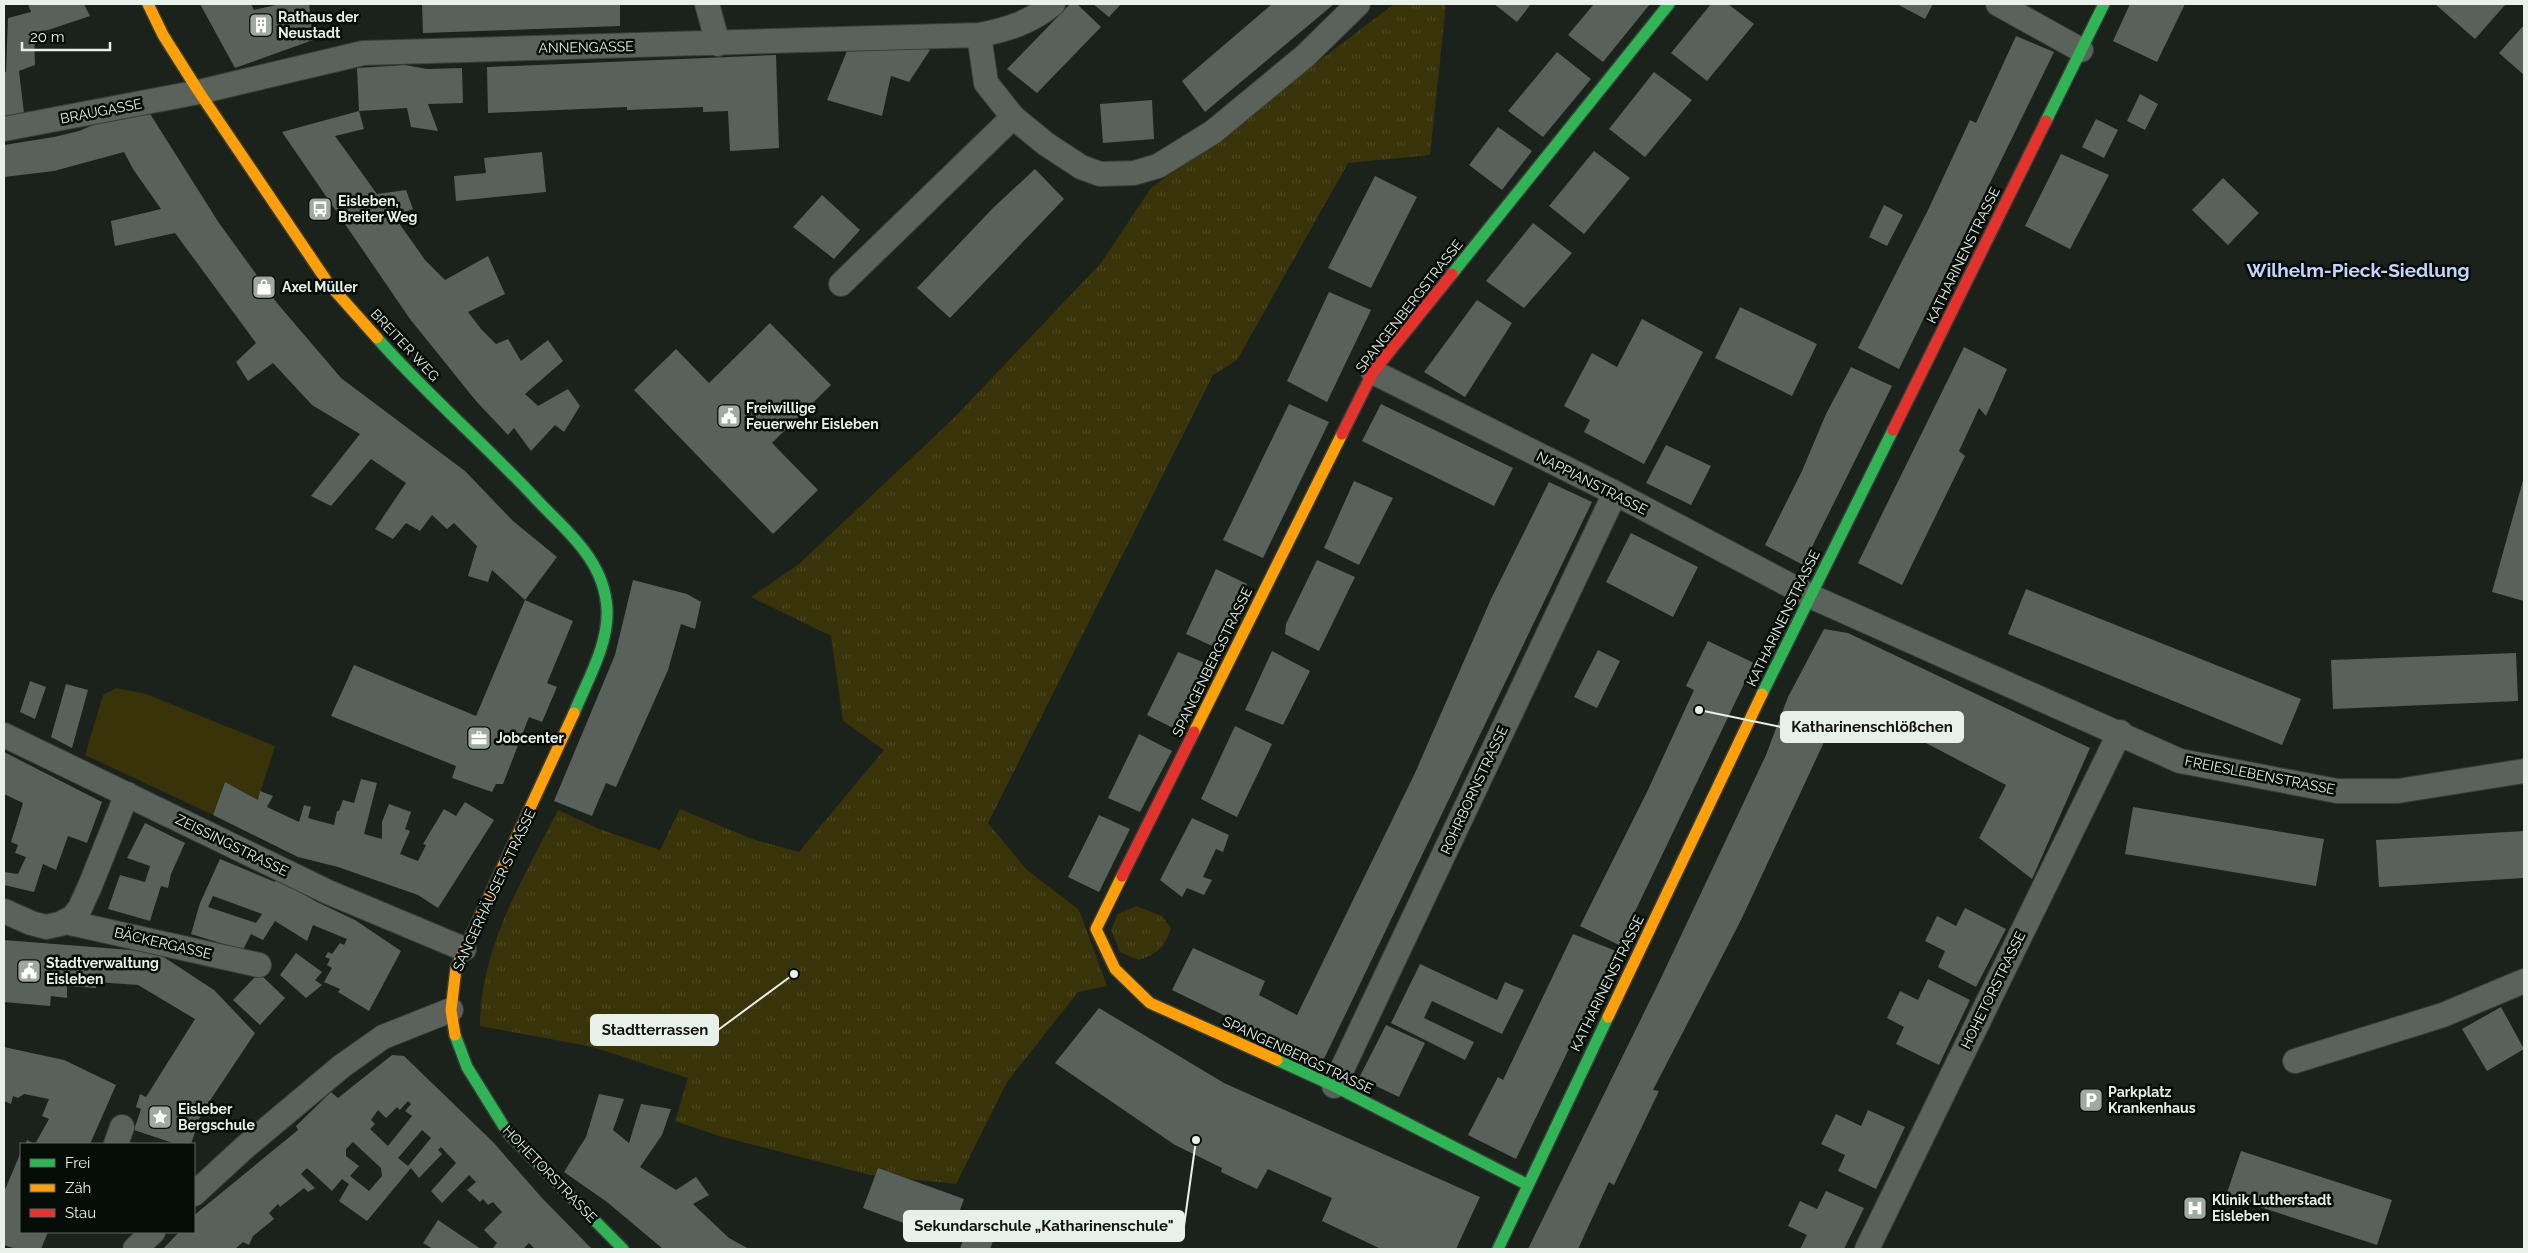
<svg xmlns="http://www.w3.org/2000/svg" width="2528" height="1253" font-family="Raleway,sans-serif">
	<style>
		.grass { fill: #383308 }
		.park { fill: url(#park-tufts) }
		.building { fill: #59615c; fill-rule: evenodd }
		.lines { fill: none; stroke-linecap: round; stroke-linejoin: round }
		.street-casing { stroke: #373d37; stroke-width: 26 }
		.fast-casing { stroke: #373d37; stroke-width: 14 }
		.slow-casing { stroke: #373d37; stroke-width: 14 }
		.jam-casing { stroke: #373d37; stroke-width: 14 }
		.street { stroke: #5b625c; stroke-width: 24 }
		.fast { stroke: #30b455; stroke-width: 11 }
		.slow { stroke: #ff9f0a; stroke-width: 11 }
		.jam { stroke: #e5322d; stroke-width: 11 }
		.labels { text-anchor: middle; stroke-width: 5; stroke-linejoin: round; paint-order: stroke }
		.poi-label { font-size: 14px; font-weight: bold; fill: #e8f1e9; stroke: #060c07; text-anchor: start }
		.street-label { font-size: 14px; fill: #e8f1e9; stroke: #060c07 }
		.district-label { font-size: 19px; font-weight: bold; fill: #c5d4fe; stroke: #060c07 }
		.leader { fill: none; stroke: #e8f1e9; stroke-width: 2 }
		.callout-dot { fill: #e8f1e9; stroke: #060c07; stroke-width: 2 }
		.callout { fill: #e8f1e9; stroke: #e8f1e9; stroke-width: 2 }
		.callout-label { font-size: 15px; text-anchor: middle; font-weight: bold; fill: #111 }
	</style>
	<defs>
		<pattern id="park-tufts" width="24" height="20" patternUnits="userSpaceOnUse" patternTransform="scale(1.25)"><rect width="24" height="20" fill="#383308"/><path d="M3 7l-1-3M5 7V3M7 7l1-3M15 17l-1-3M17 17v-4M19 17l1-3" fill="none" stroke="#4b4720"/></pattern>
	</defs>
	<rect width="100%" height="100%" fill="#1a221b"/>
	<!-- grass -->
	<path class="grass" d="M116,688L146,694L275,746L258,800L225,782L213,815L85,755L103,695Z"/>
	<!-- park -->
	<path class="park" d="M1394,4H1446L1430,155L1348,163L1237,360L1213,375L988,823L1027,870L1079,910L1107,986L1078,992L1007,1082L956,1184L870,1175L719,1136L675,1121L688,1078L593,1047L480,1026C480,947 523,880 558,810L599,829L660,850L680,809L752,839L799,852L884,750L843,721L831,636L751,597L799,564L953,419L1101,263L1151,188Z
		M1136,906L1162,916L1171,928C1165,947 1157,954 1139,960L1120,952L1111,930L1118,914Z"/>
	<!-- building -->
	<path class="building" d="M28,4H84L90,16L48,30L34,32L35,65L19,71L24,113L4,117V72H6L8,18L31,12Z
		M200,4H251L254,10L280,4H309L313,40L235,68Z
		M422,4H620V26L423,33Z
		M1070,4H1077L1101,27L1037,93L1007,69Z
		M1093,4H1121L1109,17Z
		M1272,4H1334L1205,112L1182,81Z
		M1494,4H1531L1517,22Z
		M1594,4H1650L1603,62L1568,35Z
		M1711,4H1728L1754,24L1707,81L1671,53Z
		M1897,4H1933L1925,19Z
		M2130,4H2185L2157,62L2113,41Z
		M2435,4H2504L2505,5L2475,39Z
		M2524,25V75L2499,53Z
		M2016,36L2054,52L1899,369L1858,348L1929,208L1970,120L1976,123Z
		M849,46L923,47L930,50L909,82L891,76L882,116L827,100Z
		M1557,52L1591,79L1543,137L1508,111Z
		M776,55L779,148L730,151L728,111L703,112V107L627,110V107L488,113L487,67Z
		M405,65L427,69L462,68L463,103L428,104L438,131L411,127L407,108L359,111L364,129L335,136L377,194L406,190L413,209L394,216L425,260L445,280L488,256L505,294L468,312L481,329L496,344L508,339L521,361L548,340L563,361L525,394L538,406L568,389L580,406L564,432L555,425L531,451L514,428L508,435L476,401L410,319L282,132L359,111L357,68Z
		M1654,72L1692,100L1645,157L1609,129Z
		M2140,94L2158,104L2145,130L2127,121Z
		M1152,100L1154,139L1103,143L1100,104Z
		M147,109L219,223L277,303L341,378L465,471L513,521L557,557L525,600L492,570L488,582L468,576L477,546L454,523L447,529L432,515L420,531L406,523L393,539L375,529L406,483L371,459L331,506L311,496L360,434L312,405L273,363L248,381L236,362L256,343L175,233L115,246L111,221L161,209L133,169L124,152L54,171L4,177V145L54,137L79,131L121,113Z
		M2096,119L2118,130L2104,158L2082,147Z
		M1498,127L1532,151L1502,190L1469,165Z
		M1594,151L1630,178L1584,234L1549,206Z
		M542,152L546,192L456,201L454,176L486,173L484,158Z
		M2061,154L2109,175L2070,249L2025,226Z
		M1035,169L1064,199L950,318L917,288L993,208Z
		M1375,176L1417,197L1371,288L1328,268Z
		M2223,178L2259,213L2228,245L2192,210Z
		M822,195L860,230L834,259L793,227Z
		M1884,205L1903,215L1887,246L1869,237Z
		M1533,223L1572,253L1524,308L1486,281Z
		M1329,292L1371,310L1327,402L1287,381Z
		M1477,300L1512,323L1465,397L1424,372Z
		M1740,307L1817,344L1792,396L1715,358Z
		M1642,319L1703,352L1644,464L1584,432L1590,420L1564,406L1592,353L1617,367Z
		M770,323L831,385L772,443L818,490L773,534L634,390L676,349L709,383Z
		M1964,347L2007,369L1986,416L1979,408L1959,451L1965,456L1902,585L1858,563Z
		M1851,367L1892,386L1803,565L1765,545L1802,471L1826,414Z
		M1289,404L1329,422L1263,558L1223,540Z
		M1381,404L1513,468L1494,506L1362,441Z
		M1666,445L1711,466L1691,505L1646,483Z
		M2524,477V601L2492,592Z
		M1354,481L1393,498L1359,565L1324,548Z
		M1549,482L1592,502L1322,1063L1172,990L1193,948L1265,981L1259,995L1297,1015L1415,773L1491,599Z
		M1631,533L1698,567L1673,617L1606,582Z
		M1317,560L1355,577L1319,651L1285,634L1286,624Z
		M1216,569L1247,584L1219,649L1186,634Z
		M633,580L687,594L701,602L695,629L681,624L668,670L616,787L606,783L592,816L554,801L615,655Z
		M2026,589L2301,699L2282,745L2008,634Z
		M525,600L573,621L547,683L557,687L542,722L529,717L503,784H496L492,792L452,778L456,766L331,716L354,665L476,716Z
		M1824,629L1848,633L2090,748L2032,879L1979,838L2006,785L1865,711L1844,740L1832,725L1741,920L1653,1090L1659,1091L1614,1185L1609,1182L1578,1249H1528L1661,978L1766,755L1788,697Z
		M1708,641L1754,663L1619,945L1580,926L1647,792L1694,690L1686,686Z
		M1598,650L1620,661L1597,708L1574,697Z
		M1272,651L1310,671L1283,725L1245,710Z
		M1178,652L1210,665L1177,730L1147,715Z
		M2516,653L2518,701L2333,709L2331,660Z
		M30,681L46,687L35,719L20,712Z
		M66,684L88,690L72,748L51,737Z
		M1235,726L1272,744L1237,817L1201,799Z
		M1139,734L1172,751L1140,812L1108,798Z
		M4,752L102,802L87,843L68,836L56,870L43,864L34,892L4,885V872L18,874L26,857L15,853L18,845L11,842L23,803L4,794Z
		M361,779L377,783L364,834L382,839V822L389,804L411,812L405,829L410,831L400,854L418,861L426,845L423,844L444,809L456,816L465,802L494,820L438,908L418,895L338,867L298,857L213,815L225,782L258,800L260,791L273,796L267,807L299,822L304,805L311,807L308,818L334,825L337,811H339L343,800L354,803Z
		M2133,807L2324,839L2316,886L2125,854Z
		M1099,815L1130,829L1099,892L1068,877Z
		M1192,818L1229,835L1223,852L1216,849L1203,877L1212,880L1204,895L1187,888L1182,897L1160,880Z
		M145,823L185,843L171,874L168,888L161,886L150,921L108,909L120,875L145,882L150,866L127,858Z
		M2524,831V878L2379,887L2376,840Z
		M220,859L275,882L276,878L315,901L355,920L401,951L369,1011L338,992L340,989L324,982L332,968L327,965L330,959L325,957L328,952L332,954L340,943L344,945L347,939L313,925L307,941L275,921L263,940L251,934L243,950L191,934L200,903ZM213,896L262,914L256,923L208,907Z
		M1965,908L2006,929L1976,987L1938,967L1945,951L1925,941L1937,916L1956,926Z
		M1573,934L1616,951L1516,1159L1468,1135L1498,1077L1503,1080Z
		M4,940L156,952L214,990L255,1033L201,1114L191,1144H176L134,1130L141,1109L136,1107L140,1094L146,1097L195,1019L138,985L96,982V988L67,986V998L51,996L50,1006L4,1002Z
		M296,953L322,972L315,980L322,985L306,998L280,975Z
		M1420,964L1497,1000L1505,982L1524,990L1502,1034L1432,1001L1424,1018L1474,1042L1465,1060L1391,1023Z
		M259,973L285,998L260,1025L233,1000Z
		M1928,979L1970,1000L1939,1065L1896,1044L1904,1027L1887,1018L1900,991L1918,1000Z
		M2501,1007L2524,1049L2487,1071L2462,1029Z
		M1099,1008L1224,1083L1480,1197L1456,1249H1381L1322,1221L1332,1198L1268,1169L1257,1189L1221,1172L1222,1168L1175,1145L1055,1063Z
		M1386,1025L1425,1043L1399,1097L1359,1078Z
		M4,1047L64,1060L116,1085L90,1144H25L27,1140L35,1144L49,1119L42,1116L49,1099L24,1094L18,1098L13,1096L11,1104L4,1101Z
		M392,1055L404,1056L493,1142L542,1198L592,1249H535L529,1243L523,1249H492L497,1243L484,1230L502,1212L493,1202L488,1205L483,1199L480,1202L467,1190L476,1182L469,1175L442,1203L431,1191L456,1163L441,1147L438,1150L442,1154L419,1178L411,1168L367,1221L339,1201L349,1184L342,1179L332,1191L307,1168L301,1174L315,1188L308,1192L304,1188L280,1207L278,1204L269,1213L274,1219L253,1236L249,1245L243,1242L235,1249H163L179,1232H194V1216L198,1212L298,1130L296,1126L331,1092L338,1098ZM408,1101L411,1104L405,1111L412,1116L388,1146L370,1129L375,1124L371,1120L378,1110L386,1118L397,1107L400,1110ZM422,1130L431,1138L408,1166L398,1158ZM353,1142L381,1168L382,1176L369,1191L350,1176L359,1166L346,1156V1149Z
		M599,1094L624,1099L613,1130L629,1143L641,1104L671,1109L662,1135L640,1167L676,1190L696,1177L709,1195L693,1204L729,1238L749,1249H663L607,1202L564,1172L586,1137Z
		M1868,1110L1905,1127L1876,1189L1838,1171L1845,1155L1821,1144L1836,1114L1861,1126Z
		M2241,1151L2392,1200L2377,1245L2226,1196Z
		M21,1152V1232H48L41,1249H16L4,1245V1192Z
		M878,1168L964,1199L949,1240L863,1208Z
		M1826,1191L1864,1208L1844,1249H1800L1807,1235L1788,1226L1800,1201L1817,1209Z
		M438,1220L481,1249H433L423,1243Z
		M968,1224L996,1233L990,1249H960Z"/>
	<g class="lines">
		<!-- street casing -->
		<g class="street-casing">
			<path id="street" d="M707,4L718,44
				M1998,4L2081,50
				M979,35L986,83L1013,117L1046,144L1081,167L1100,174L1134,173L1158,166L1213,132L1305,56L1358,4
				M4,129L199,92L363,53L979,35C1007,30 1031,22 1053,4
				M841,284L1013,117
				M1373,372L1615,493L1810,596L2180,761L2337,791H2398L2524,771
				M4,735L328,892L464,949
				M4,911L31,923L46,927L60,924L73,917L80,908L90,886L127,794
				M66,922L259,965
				M2295,1061L2443,1015L2524,981
				M1334,1086L1615,493
				M116,1144L122,1127
				M194,1194L244,1148L342,1066L383,1037L451,1010
				M135,1249L153,1232
				M1867,1249L2120,732"/>
		</g>
		<!-- fast casing -->
		<g class="fast-casing">
			<path id="fast" d="M2046,121L2104,4
				M1452,274L1669,4
				M377,338C427,395 485,444 537,500C554,518 574,535 588,556C599,572 606,590 607,609C609,644 587,681 574,713
				M1762,694L1893,430
				M455,1035L467,1067L508,1133L623,1249
				M1277,1060L1334,1086L1528,1185
				M1498,1249L1608,1017"/>
		</g>
		<!-- slow casing -->
		<g class="slow-casing">
			<path id="slow" d="M148,4L163,35L199,92L328,283L377,338
				M1194,732L1342,434
				M1122,876L1096,929L1115,969L1150,1003L1277,1060
				M1608,1017L1762,694
				M455,1035L451,1010L456,968L574,713"/>
		</g>
		<!-- jam casing -->
		<g class="jam-casing">
			<path id="jam" d="M1893,430L2046,121
				M1342,434L1373,372L1452,274
				M1122,876L1194,732"/>
		</g>
		<!-- street -->
		<use href="#street" class="street"/>
		<!-- fast -->
		<use href="#fast" class="fast"/>
		<!-- slow -->
		<use href="#slow" class="slow"/>
		<!-- jam -->
		<use href="#jam" class="jam"/>
	</g>
	<!-- icons -->
	<defs>
		<g id="building-square" transform="scale(1.25)"><rect x="-9" y="-9" width="18" height="18" rx="4" fill="#a0a9a1" stroke="#060c07"/><path d="M-4-6H4V6H1V3H-1V6H-4ZM-2.5-4.3h1.7v1.8h-1.7ZM.8-4.3h1.7v1.8H.8ZM-2.5-1h1.7V.8h-1.7ZM.8-1h1.7V.8H.8Z" fill="#fff"/></g>
		<g id="bus-square" transform="scale(1.25)"><rect x="-9" y="-9" width="18" height="18" rx="4" fill="#a0a9a1" stroke="#060c07"/><path d="M-5-6H5V4H4V6H2V4H-2V6H-4V4H-5ZM-3.5-4V0h7V-4ZM-3.5 1.2v1.5H-2V1.2ZM2 1.2v1.5H3.5V1.2Z" fill="#fff"/></g>
		<g id="shop-square" transform="scale(1.25)"><rect x="-9" y="-9" width="18" height="18" rx="4" fill="#a0a9a1" stroke="#060c07"/><path d="M-5-2.5h2.3a2.7 3.5 0 0 1 5.4 0H5L5.5 6h-11ZM-1.5-2.5h3a1.5 2.3 0 0 0-3 0Z" fill="#fff"/></g>
		<g id="civic-square" transform="scale(1.25)"><rect x="-9" y="-9" width="18" height="18" rx="4" fill="#a0a9a1" stroke="#060c07"/><path d="M-.6-6.5H3V-4.5H.6V-3L4-1V1h2V6H-6V1h2V-1L-.6-3ZM-1.2 2.5V6h2.4V2.5Z" fill="#fff"/></g>
		<g id="office-square" transform="scale(1.25)"><rect x="-9" y="-9" width="18" height="18" rx="4" fill="#a0a9a1" stroke="#060c07"/><path d="M-6-3h4V-5.5h4V-3h4V5H-6ZM-1-4.5V-3h2v-1.5ZM-6 0V1H6V0Z" fill="#fff"/></g>
		<g id="parking-square" transform="scale(1.25)"><rect x="-9" y="-9" width="18" height="18" rx="4" fill="#a0a9a1" stroke="#060c07"/><path d="M-3.5-5.5H1a3.5 3.5 0 0 1 0 7H-1V5.5H-3.5ZM-1-3.4V-.6H.8a1.4 1.4 0 0 0 0-2.8Z" fill="#fff"/></g>
		<g id="sight-square" transform="scale(1.25)"><rect x="-9" y="-9" width="18" height="18" rx="4" fill="#a0a9a1" stroke="#060c07"/><path d="M0-6L1.8-2.2L6-1.7L2.9 1.2L3.7 5.4L0 3.3L-3.7 5.4L-2.9 1.2L-6-1.7L-1.8-2.2Z" fill="#fff"/></g>
		<g id="hospital-square" transform="scale(1.25)"><rect x="-9" y="-9" width="18" height="18" rx="4" fill="#a0a9a1" stroke="#060c07"/><path d="M-5-5h3v3.5h4V-5h3V5h-3V1.5h-4V5h-3Z" fill="#fff"/></g>
	</defs>
	<g fill-rule="evenodd">
		<use href="#building-square" x="261" y="25"/>
		<use href="#bus-square" x="320" y="209"/>
		<use href="#shop-square" x="264" y="287"/>
		<use href="#civic-square" x="729" y="416"/>
		<use href="#office-square" x="479" y="738"/>
		<use href="#civic-square" x="29" y="971"/>
		<use href="#parking-square" x="2091" y="1100"/>
		<use href="#sight-square" x="160" y="1117"/>
		<use href="#hospital-square" x="2195" y="1208"/>
	</g>
	<g class="labels">
		<!-- poi labels -->
		<g class="poi-label">
			<text x="278" y="22">Rathaus der<tspan x="278" dy="16">Neustadt</tspan></text>
			<text x="338" y="206">Eisleben,<tspan x="338" dy="16">Breiter Weg</tspan></text>
			<text x="282" y="292">Axel Müller</text>
			<text x="746" y="413">Freiwillige<tspan x="746" dy="16">Feuerwehr Eisleben</tspan></text>
			<text x="496" y="743">Jobcenter</text>
			<text x="46" y="968">Stadtverwaltung<tspan x="46" dy="16">Eisleben</tspan></text>
			<text x="2108" y="1097">Parkplatz<tspan x="2108" dy="16">Krankenhaus</tspan></text>
			<text x="178" y="1114">Eisleber<tspan x="178" dy="16">Bergschule</tspan></text>
			<text x="2212" y="1205">Klinik Lutherstadt<tspan x="2212" dy="16">Eisleben</tspan></text>
		</g>
		<!-- street labels -->
		<g class="street-label">
			<text transform="translate(586 47) rotate(-1)" y="5">ANNENGASSE</text>
			<text transform="translate(101 111) rotate(-11)" y="5">BRAUGASSE</text>
			<text transform="translate(1963 255) rotate(-64)" y="5">KATHARINENSTRASSE</text>
			<text transform="translate(1409 306) rotate(-52)" y="5">SPANGENBERGSTRASSE</text>
			<text transform="translate(405 345) rotate(47)" y="5">BREITER WEG</text>
			<text transform="translate(1592 483) rotate(27)" y="5">NAPPIANSTRASSE</text>
			<text transform="translate(1783 618) rotate(-64)" y="5">KATHARINENSTRASSE</text>
			<text transform="translate(1212 662) rotate(-64)" y="5">SPANGENBERGSTRASSE</text>
			<text transform="translate(2260 775) rotate(11)" y="5">FREIESLEBENSTRASSE</text>
			<text transform="translate(1474 790) rotate(-65)" y="5">ROHRBORNSTRASSE</text>
			<text transform="translate(232 845) rotate(26)" y="5">ZEISSINGSTRASSE</text>
			<text transform="translate(494 890) rotate(-65)" y="5">SANGERHÄUSER STRASSE</text>
			<text transform="translate(163 943) rotate(13)" y="5">BÄCKERGASSE</text>
			<text transform="translate(1607 983) rotate(-64)" y="5">KATHARINENSTRASSE</text>
			<text transform="translate(1993 990) rotate(-64)" y="5">HOHETORSTRASSE</text>
			<text transform="translate(1298 1055) rotate(25)" y="5">SPANGENBERGSTRASSE</text>
			<text transform="translate(550 1174) rotate(46)" y="5">HOHETORSTRASSE</text>
		</g>
		<!-- district labels -->
		<g class="district-label">
			<text x="2358" y="277">Wilhelm-Pieck-Siedlung</text>
		</g>
	</g>
	<!-- callouts -->
	<path class="leader" d="M1699 710L1781 727M794 974L718 1030M1196 1140L1184 1226"/>
	<g class="callout-dot">
		<circle cx="1699" cy="710" r="5"/>
		<circle cx="794" cy="974" r="5"/>
		<circle cx="1196" cy="1140" r="5"/>
	</g>
	<g class="callout">
		<rect x="1781" y="712" width="182" height="30" rx="5"/>
		<rect x="591" y="1015" width="127" height="30" rx="5"/>
		<rect x="904" y="1211" width="280" height="30" rx="5"/>
	</g>
	<g class="callout-label">
		<text x="1872" y="732">Katharinenschlößchen</text>
		<text x="655" y="1035">Stadtterrassen</text>
		<text x="1044" y="1231">Sekundarschule „Katharinenschule"</text>
	</g>
	<!-- border -->
	<rect width="2528" height="1253" fill="none" stroke="#e8f1e9" stroke-width="10"/>
	<!-- legend -->
	<rect x="20" y="1143" width="175" height="90" fill="#060c07" stroke="#606861"/>
	<rect x="30" y="1159" width="25" height="8" fill="#30b455" stroke="#606861"/>
	<text x="65" y="1168" font-size="15" fill="#e8f1e9">Frei</text>
	<rect x="30" y="1184" width="25" height="8" fill="#ff9f0a" stroke="#606861"/>
	<text x="65" y="1193" font-size="15" fill="#e8f1e9">Zäh</text>
	<rect x="30" y="1209" width="25" height="8" fill="#e5322d" stroke="#606861"/>
	<text x="65" y="1218" font-size="15" fill="#e8f1e9">Stau</text>
	<!-- scale -->
	<path d="M22 42v8h88v-8" fill="none" stroke="#e8f1e9" stroke-width="2.5"/>
	<text x="30" y="42" font-size="15" fill="#e8f1e9" stroke="#060c07" stroke-width="4" paint-order="stroke">20 m</text>
</svg>
